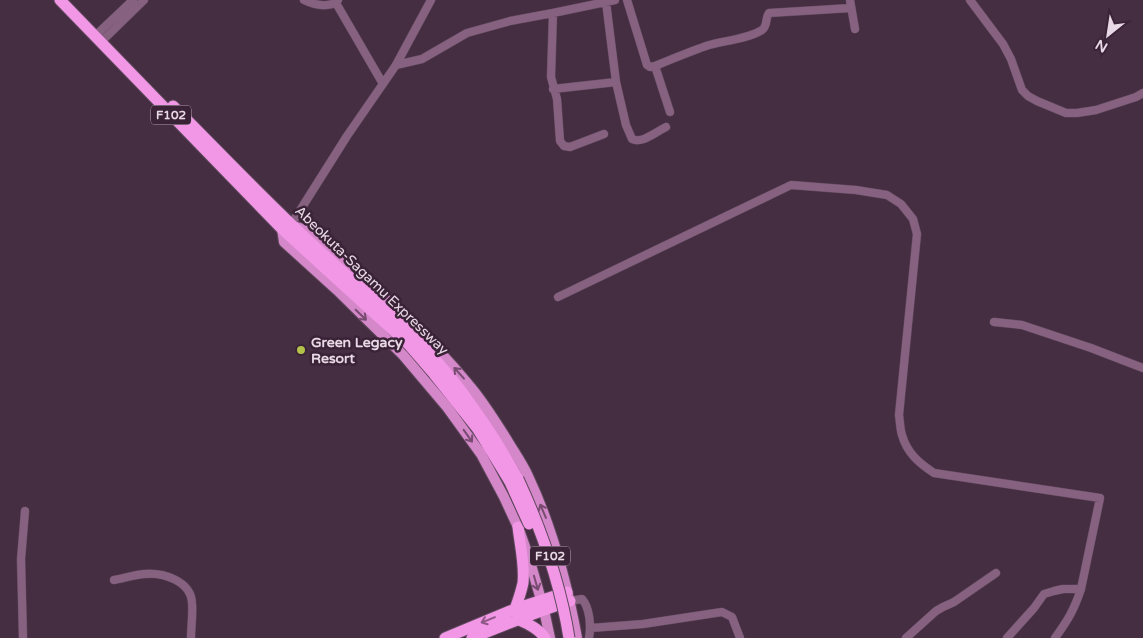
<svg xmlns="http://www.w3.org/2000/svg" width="1143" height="638" font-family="'Varela Round',sans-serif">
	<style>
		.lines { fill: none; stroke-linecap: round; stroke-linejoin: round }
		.minor-casing { stroke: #5f495c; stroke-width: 9 }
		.major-casing { stroke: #5f495c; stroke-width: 12 }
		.highway-casing { stroke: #5f495c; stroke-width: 13 }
		.minor { stroke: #866180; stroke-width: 8 }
		.major { stroke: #d487c9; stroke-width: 10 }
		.highway { stroke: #f296e6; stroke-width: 11 }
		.highway-bridge-casing { stroke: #5f495c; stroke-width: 13; stroke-linecap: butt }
		.highway-bridge { stroke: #f296e6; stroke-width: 11 }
		.oneway { stroke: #784b71 }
		.oneway2 { stroke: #8d5786 }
		.poi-dot { fill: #b3c24b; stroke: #3a2337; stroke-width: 2 }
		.labels { text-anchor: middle; stroke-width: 5; stroke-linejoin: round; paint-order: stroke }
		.shield { fill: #3a2337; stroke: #b4a2b2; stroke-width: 1 }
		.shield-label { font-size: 12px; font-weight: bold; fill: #e9d9e6 }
		.street-label { font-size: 14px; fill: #e9d9e6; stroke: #3a2337 }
		.poi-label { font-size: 14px; font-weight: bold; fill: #e9d9e6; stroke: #3a2337; text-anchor: start }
	</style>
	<rect width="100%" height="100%" fill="#452d42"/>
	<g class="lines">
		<!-- minor casing -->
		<g class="minor-casing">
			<path id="minor" d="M304,0C314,5 325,7 336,3L338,0
				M627,0L647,65L650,67L655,66C672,59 689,52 706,46C722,41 748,39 762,30C768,26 765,18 769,13L851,8
				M850,0L855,29
				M970,0L1003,44L1011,59L1022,90L1028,96L1037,101L1066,113H1077L1096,110L1136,97L1143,93
				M606,2L616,82
				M336,3L383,84
				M553,13L551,77L557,99L560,141L564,146L570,147L604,134
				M95,36L133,0
				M101,42L144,0
				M396,65L422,59L467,33L510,21L553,13L615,0
				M655,66L670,112
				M553,89L616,82L626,125L632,139C642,144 656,132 666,127
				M293,226L294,220L347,136L396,65L431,0
				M558,297L791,185L856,190L887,195L901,204L913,219L917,234L899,415C900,421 900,429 902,435C907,453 919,463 934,473L1100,498L1081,589H1063L1054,591L1044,594L1034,608L1007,638
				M994,322L1022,325L1091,348L1143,368
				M114,580C124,578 134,575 144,574C163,572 191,581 192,603C193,615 191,627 191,638
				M570,601L582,599C590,608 591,626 589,638
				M591,628L643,624L722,612L732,617L740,638
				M23,638L21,559L25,511
				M906,638L936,611L943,607L954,602L996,573
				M1055,638C1068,620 1074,610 1081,589"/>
		</g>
		<!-- major casing -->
		<g class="major-casing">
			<path id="major" d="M293,226L307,230C363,279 421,326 468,384C483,401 495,421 507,440C514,452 522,463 528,476C552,527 567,583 577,638
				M282,229L284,242L337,290L403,355L447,407L481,454L504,497L518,527L529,558L544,610L550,638"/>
		</g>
		<!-- highway casing -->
		<g class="highway-casing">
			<path id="highway" d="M60,0L282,229L409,345L434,374L477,428L510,482
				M173,106C213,146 252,187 293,226C333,264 376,300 416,339C457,380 490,428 518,479
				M515,609C518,601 521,592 523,583C525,565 520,545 518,527
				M517,619C528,624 538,628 545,638
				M445,638L515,609L567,592
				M472,638C504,625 536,612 570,601"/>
		</g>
		<!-- minor -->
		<use href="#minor" class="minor"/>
		<!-- major -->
		<use href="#major" class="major"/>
		<!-- highway -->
		<use href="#highway" class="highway"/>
		<!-- highway-bridge casing -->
		<g class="highway-bridge-casing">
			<path id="highway-bridge" d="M518,479C542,531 560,581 569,638
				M510,482L529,524"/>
		</g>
		<!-- highway-bridge -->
		<use href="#highway-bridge" class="highway-bridge"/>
	</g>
	<!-- one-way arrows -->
	<defs><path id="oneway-shaft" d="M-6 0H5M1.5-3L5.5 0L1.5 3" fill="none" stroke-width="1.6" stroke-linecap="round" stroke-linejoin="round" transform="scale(1.25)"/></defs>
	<g class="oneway">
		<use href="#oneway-shaft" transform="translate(361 315) rotate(44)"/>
		<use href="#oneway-shaft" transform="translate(459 373) rotate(-132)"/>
		<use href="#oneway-shaft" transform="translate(468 436) rotate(55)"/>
		<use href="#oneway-shaft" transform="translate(543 511) rotate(-113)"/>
		<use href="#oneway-shaft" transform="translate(536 583) rotate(74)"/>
	</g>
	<use class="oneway2" href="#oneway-shaft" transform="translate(488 620) rotate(158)"/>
	<!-- markers -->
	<circle class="poi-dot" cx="301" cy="350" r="5"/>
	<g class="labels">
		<!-- shield labels -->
		<g class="shield">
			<rect x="151" y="105.5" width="40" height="19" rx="4"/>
			<rect x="530" y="546.5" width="40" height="19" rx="4"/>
		</g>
		<g class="shield-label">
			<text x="171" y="119">F102</text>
			<text x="550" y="560">F102</text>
		</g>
		<!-- street labels -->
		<g class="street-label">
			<text transform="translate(372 280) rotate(44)" y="5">Abeokuta-Sagamu Expressway</text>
		</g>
		<!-- poi labels -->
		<g class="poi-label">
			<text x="311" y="347">Green Legacy<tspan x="311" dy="16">Resort</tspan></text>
		</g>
	</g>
	<!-- north arrow -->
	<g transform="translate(1108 35) rotate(210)" stroke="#3a2337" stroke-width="4" paint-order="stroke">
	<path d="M0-4L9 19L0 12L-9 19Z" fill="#e9d9e6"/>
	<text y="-8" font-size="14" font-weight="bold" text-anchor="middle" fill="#e9d9e6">N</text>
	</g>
</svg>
